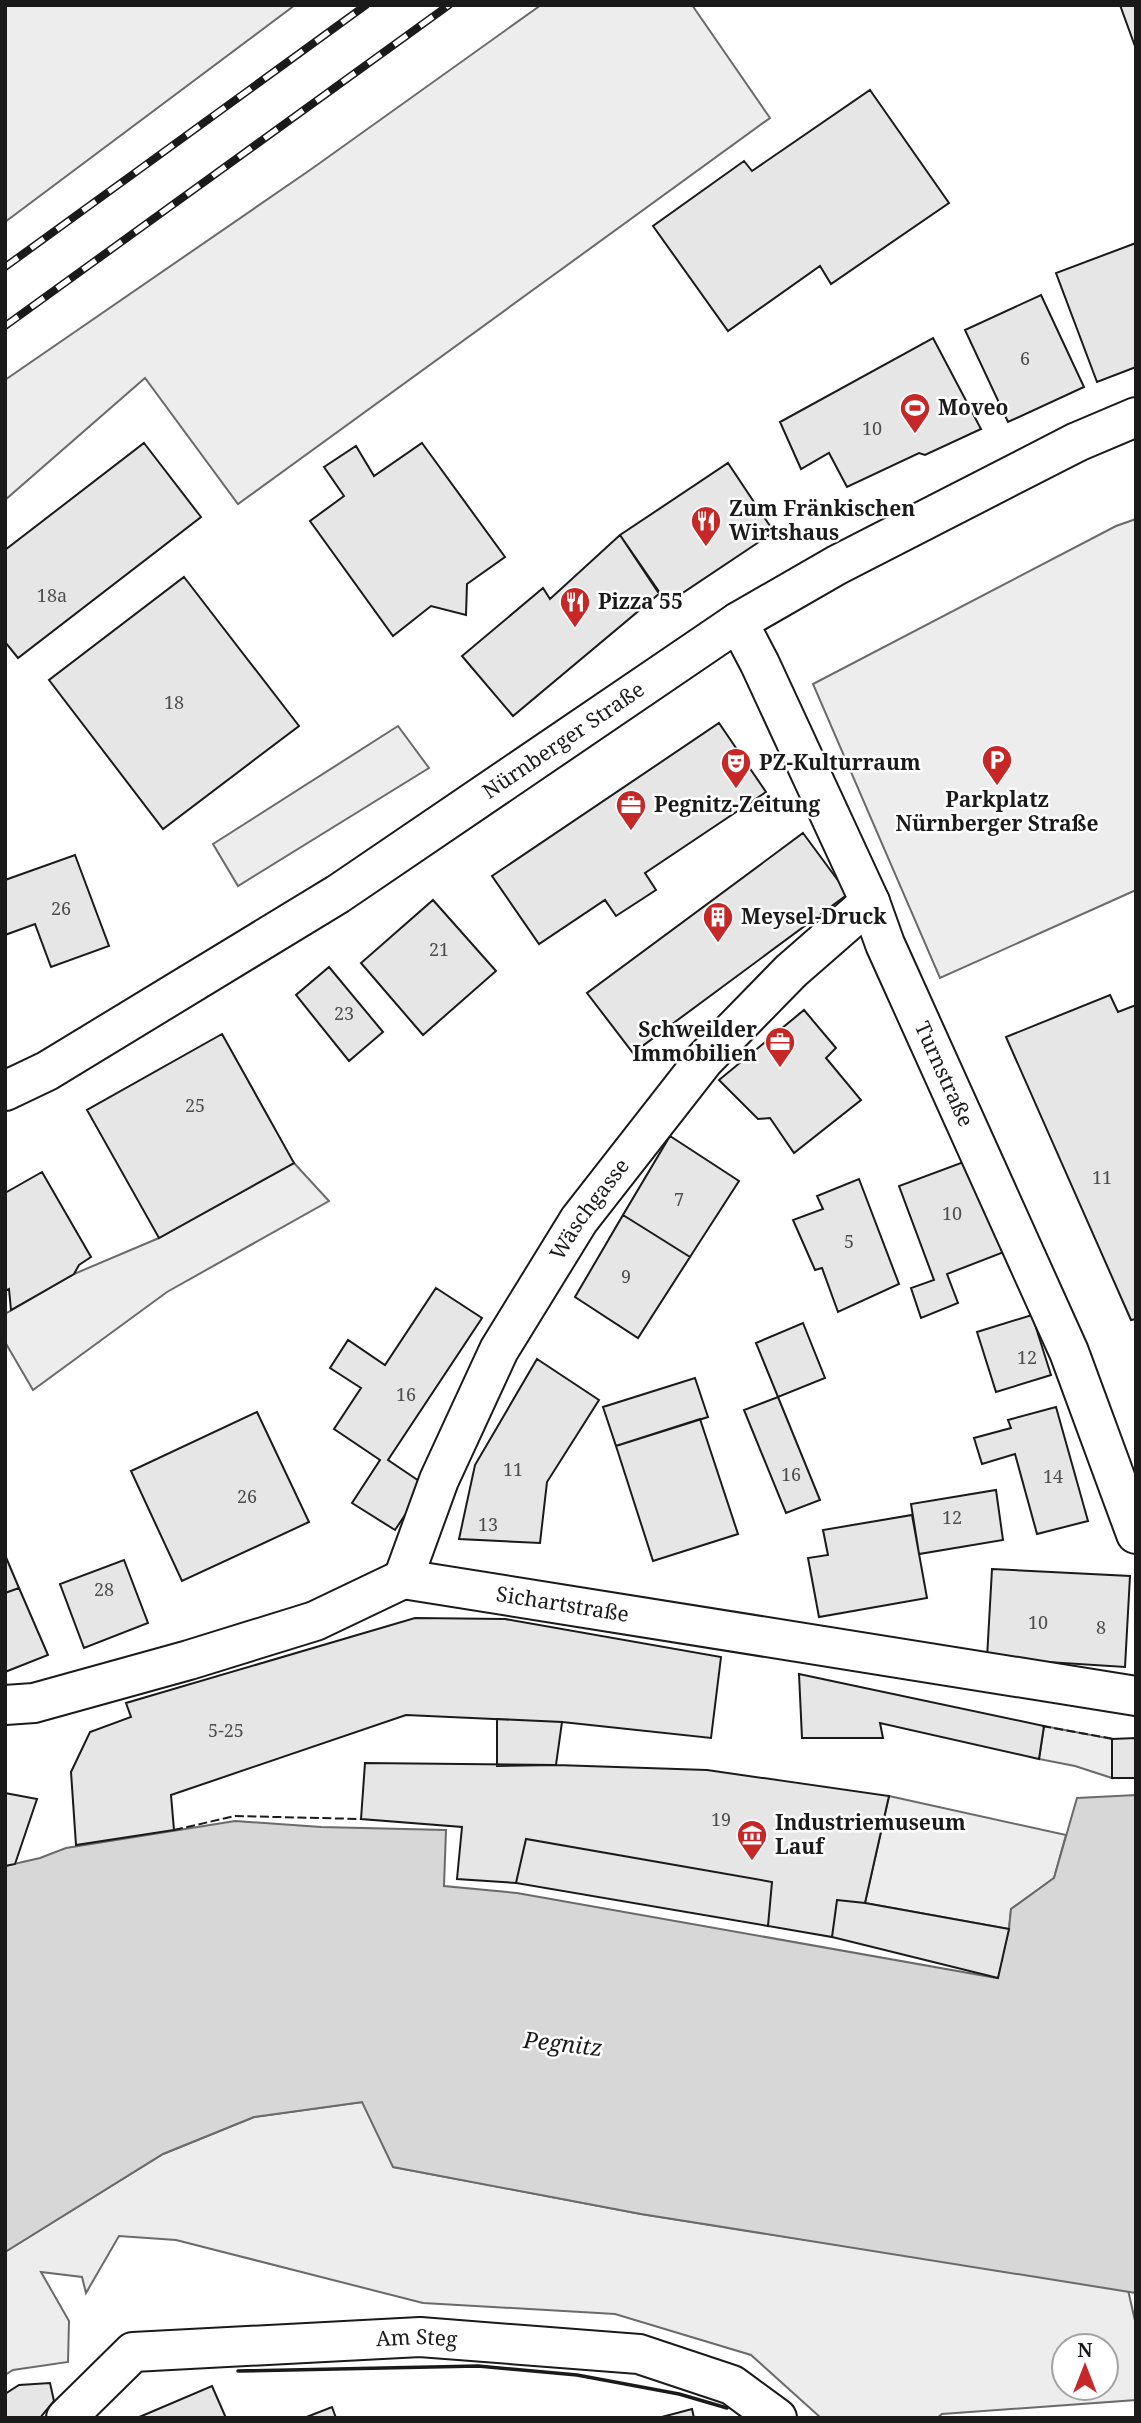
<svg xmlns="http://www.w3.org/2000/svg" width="1141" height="2423" font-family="'Noto Serif',serif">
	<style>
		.built { fill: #ededed; stroke: #6a6a6a; stroke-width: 2; fill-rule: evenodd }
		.water { fill: #d7d7d7; stroke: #6a6a6a; stroke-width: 2 }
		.building { fill: #e6e6e6; stroke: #1a1a1a; stroke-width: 2 }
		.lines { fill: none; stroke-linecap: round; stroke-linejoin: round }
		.minor-casing { stroke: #1a1a1a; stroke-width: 42 }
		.tertiary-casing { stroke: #1a1a1a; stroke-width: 42 }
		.minor { stroke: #fff; stroke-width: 38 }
		.tertiary { stroke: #fff; stroke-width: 38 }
		.rail-casing { stroke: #1a1a1a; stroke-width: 8 }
		.rail { stroke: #fff; stroke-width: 5; stroke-dasharray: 16; stroke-linecap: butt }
		.fence { stroke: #1a1a1a; stroke-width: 2; stroke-dasharray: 9 3.5; stroke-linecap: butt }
		.wall { stroke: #1a1a1a; stroke-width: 3.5 }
		.labels { text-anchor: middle; stroke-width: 5; stroke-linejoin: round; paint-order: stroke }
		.number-label { font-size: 18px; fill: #4d4d4d }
		.poi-label { font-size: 21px; font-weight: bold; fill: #1a1a1a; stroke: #fff; text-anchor: start }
		.street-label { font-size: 21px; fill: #1a1a1a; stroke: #fff }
		.water-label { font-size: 23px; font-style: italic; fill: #1a1a1a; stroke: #fff }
	</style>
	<rect width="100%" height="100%" fill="#fff"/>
	<!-- built -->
	<path class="built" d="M6,5H295L5,222Z
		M541,5H692L770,118L238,504L145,378L5,500V380L310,170Z
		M1136,519V890L940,978L813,684L1116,526Z
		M398,726L429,768L238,886L213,844Z
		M294,1163L329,1201L167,1292L33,1390L5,1342V1314L74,1274L159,1238Z
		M1044,1726L1112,1739V1778L1075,1766L1039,1759Z
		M889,1796L1066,1835L1054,1878L1011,1909L1009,1929L865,1903Z
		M363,2102L394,2167L641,2214L1128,2290L1136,2325V2400L942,2414L937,2418H821L751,2355L615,2314L423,2303L176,2240L119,2236L86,2293L82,2277L41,2272L69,2321L68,2362L13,2370L5,2375V2252L163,2154L254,2117ZM1064,2346H1106V2388H1064Z"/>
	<!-- water -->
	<path class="water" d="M1136,1795V2293L641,2214L393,2167L362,2102L254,2117L163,2154L5,2252V1866L40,1858L66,1848L235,1821L321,1827L446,1830L444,1886L517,1893L997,1978L1009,1929L1011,1909L1054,1878L1077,1798Z"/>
	<!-- building -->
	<path class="building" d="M1120,5H1136V49Z
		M870,90L949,203L831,284L820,266L728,331L653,226L744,161L752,171Z
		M1136,243V367L1097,382L1056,273Z
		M1041,295L1084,387L1008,422L965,330Z
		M933,338L981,429L925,455L919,453L847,487L829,453L801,469L780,422Z
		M144,443L201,517L18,658L5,642V550Z
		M422,443L505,557L467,584L466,615L431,606L393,636L310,521L344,496L324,467L356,446L374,476Z
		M728,463L774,532L666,604L620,535Z
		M620,535L660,593L513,716L462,656L543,588L550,599Z
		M184,577L299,726L163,829L49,680Z
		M719,723L766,792L645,873L656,890L616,916L605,900L539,944L492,876Z
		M803,833L848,894L633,1053L587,993Z
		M75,855L109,946L51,967L35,924L5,935V880Z
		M433,900L496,971L423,1035L361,963Z
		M329,967L383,1032L349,1061L296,995Z
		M1110,995L1118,1012L1136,1005V1319L1131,1320L1006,1037Z
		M804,1010L836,1048L826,1058L861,1100L794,1153L770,1118L758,1119L719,1080Z
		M222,1034L294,1163L159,1238L87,1110Z
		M670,1136L739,1181L690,1257L623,1215Z
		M969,1160L1004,1252L947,1274L958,1303L921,1318L911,1288L934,1280L899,1186Z
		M42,1172L91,1257L79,1265L74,1274L11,1310L9,1289L5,1291V1193Z
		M859,1179L899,1284L838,1312L822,1268L815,1270L793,1220L823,1209L817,1196Z
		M623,1215L690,1257L638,1338L575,1297Z
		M436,1288L482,1318L388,1460L425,1485L395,1530L352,1503L380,1460L334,1429L361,1388L330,1368L348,1340L385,1365Z
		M1032,1315L1051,1375L996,1392L977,1332Z
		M803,1323L825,1378L778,1397L756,1343Z
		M537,1359L599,1400L547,1482L540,1543L459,1539L475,1465Z
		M695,1378L708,1417L616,1446L603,1407Z
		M778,1397L820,1500L786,1513L744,1410Z
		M1056,1407L1088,1521L1037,1534L1015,1454L982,1464L974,1438L1011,1428L1008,1420Z
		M257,1412L309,1522L182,1581L131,1471Z
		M700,1419L738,1534L653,1561L616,1446Z
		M996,1490L1003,1540L919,1554L911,1504Z
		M912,1515L927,1598L819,1617L808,1558L828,1555L823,1530Z
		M5,1555L19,1588L5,1593Z
		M124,1560L148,1623L84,1648L60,1584Z
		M992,1569L1130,1576L1125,1667L987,1658Z
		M19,1588L48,1655L5,1672V1593Z
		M415,1618L505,1619L721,1657L711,1738L562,1722L406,1715L171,1795L174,1830L76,1845L71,1772L90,1732L131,1717L126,1703Z
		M799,1674L1044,1726L1039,1759L880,1723L883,1738H802Z
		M497,1719L562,1722L556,1765L497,1766Z
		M1136,1738V1778H1112V1739Z
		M365,1763L556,1765L707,1770L889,1796L865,1903L837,1900L832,1937L768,1926L772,1882L526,1839L516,1883L457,1879L462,1827L361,1819Z
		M5,1793L37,1799L15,1864L5,1866Z
		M526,1839L772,1882L768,1926L516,1883Z
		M837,1900L865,1903L1009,1929L998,1978L832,1937Z
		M50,2383L54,2401L40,2418H5V2394L19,2385Z
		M212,2386L226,2418H137Z
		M332,2407L336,2418H304Z
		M692,2409L694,2418H658Z"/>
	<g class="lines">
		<!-- minor casing -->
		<g class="minor-casing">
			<g id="minor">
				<path id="s1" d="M738,622L760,664L870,902L885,944L1069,1352L1136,1534"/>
				<path id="s2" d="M403,1579L439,1480L499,1350L579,1220L704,1060L791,971L870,902"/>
				<path id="s3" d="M5,1705L34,1703L189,1660L315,1621L403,1579L1136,1696"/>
				<path id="s4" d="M66,2418L133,2352L420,2337L639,2354L732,2385L777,2418"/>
			</g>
		</g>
		<!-- tertiary casing -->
		<g class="tertiary-casing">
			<g id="tertiary">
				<path id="s5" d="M5,1091L47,1071L338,894L738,622L837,565L1077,442L1136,417"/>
			</g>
		</g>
		<!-- minor -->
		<use href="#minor" class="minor"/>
		<!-- tertiary -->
		<use href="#tertiary" class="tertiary"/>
		<!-- rail casing -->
		<g class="rail-casing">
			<path id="rail" d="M5,267L366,5
				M5,326L449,5"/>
		</g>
		<!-- rail -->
		<use href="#rail" class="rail"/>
		<!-- fence -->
		<path class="fence" d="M1042,1726L1114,1739
			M174,1830L235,1816L361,1819"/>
		<!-- wall -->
		<path class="wall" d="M238,2371L478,2366L577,2375L679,2394L727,2408"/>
	</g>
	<!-- icons -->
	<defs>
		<g id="stadium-pin" transform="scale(1.575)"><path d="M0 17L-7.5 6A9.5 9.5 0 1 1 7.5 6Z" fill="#c62828" stroke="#fff"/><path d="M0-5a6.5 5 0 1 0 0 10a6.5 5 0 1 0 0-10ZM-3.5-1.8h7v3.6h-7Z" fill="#fff"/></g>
		<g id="restaurant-pin" transform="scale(1.575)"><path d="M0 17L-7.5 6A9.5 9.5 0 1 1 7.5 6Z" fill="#c62828" stroke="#fff"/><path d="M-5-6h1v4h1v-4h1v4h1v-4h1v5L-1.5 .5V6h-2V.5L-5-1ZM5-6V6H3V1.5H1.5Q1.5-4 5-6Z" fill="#fff"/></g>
		<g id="parking-pin" transform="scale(1.575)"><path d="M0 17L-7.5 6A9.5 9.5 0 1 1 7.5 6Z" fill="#c62828" stroke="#fff"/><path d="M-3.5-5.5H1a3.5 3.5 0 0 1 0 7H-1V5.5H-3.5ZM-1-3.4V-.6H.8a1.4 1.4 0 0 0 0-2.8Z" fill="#fff"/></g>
		<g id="theatre-pin" transform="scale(1.575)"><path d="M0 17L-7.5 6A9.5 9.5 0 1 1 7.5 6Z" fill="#c62828" stroke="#fff"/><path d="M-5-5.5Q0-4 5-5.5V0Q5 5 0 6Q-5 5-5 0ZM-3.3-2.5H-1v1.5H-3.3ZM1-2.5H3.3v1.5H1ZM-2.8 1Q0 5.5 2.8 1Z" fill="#fff"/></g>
		<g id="office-pin" transform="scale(1.575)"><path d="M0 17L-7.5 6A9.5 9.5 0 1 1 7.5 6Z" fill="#c62828" stroke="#fff"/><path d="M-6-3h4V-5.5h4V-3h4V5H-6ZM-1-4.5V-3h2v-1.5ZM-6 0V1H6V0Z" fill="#fff"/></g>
		<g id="building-pin" transform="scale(1.575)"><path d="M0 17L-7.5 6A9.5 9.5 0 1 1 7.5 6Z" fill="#c62828" stroke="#fff"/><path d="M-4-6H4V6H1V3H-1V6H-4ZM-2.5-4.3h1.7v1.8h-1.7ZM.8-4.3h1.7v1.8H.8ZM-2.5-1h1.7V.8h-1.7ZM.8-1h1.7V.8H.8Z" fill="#fff"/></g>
		<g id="museum-pin" transform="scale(1.575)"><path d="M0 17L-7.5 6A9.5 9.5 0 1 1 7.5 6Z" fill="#c62828" stroke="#fff"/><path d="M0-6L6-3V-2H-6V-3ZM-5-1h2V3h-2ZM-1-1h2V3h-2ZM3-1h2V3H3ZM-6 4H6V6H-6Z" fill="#fff"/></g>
	</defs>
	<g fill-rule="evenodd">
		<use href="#stadium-pin" x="915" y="408"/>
		<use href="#restaurant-pin" x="706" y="521"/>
		<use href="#restaurant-pin" x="575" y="602"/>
		<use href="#parking-pin" x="997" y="760"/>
		<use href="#theatre-pin" x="736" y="763"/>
		<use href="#office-pin" x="631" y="805"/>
		<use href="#building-pin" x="718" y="917"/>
		<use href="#office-pin" x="780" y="1042"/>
		<use href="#museum-pin" x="752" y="1835"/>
	</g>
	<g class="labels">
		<!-- number labels -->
		<g class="number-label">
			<text x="1025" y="365">6</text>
			<text x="872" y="435">10</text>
			<text x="52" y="602">18a</text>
			<text x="174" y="709">18</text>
			<text x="61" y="915">26</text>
			<text x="439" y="956">21</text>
			<text x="344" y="1020">23</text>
			<text x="195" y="1112">25</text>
			<text x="1102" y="1184">11</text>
			<text x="679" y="1206">7</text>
			<text x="952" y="1220">10</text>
			<text x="849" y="1248">5</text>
			<text x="626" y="1283">9</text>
			<text x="1027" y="1364">12</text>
			<text x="406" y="1401">16</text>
			<text x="513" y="1476">11</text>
			<text x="791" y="1481">16</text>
			<text x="1053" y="1483">14</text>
			<text x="247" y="1503">26</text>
			<text x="952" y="1524">12</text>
			<text x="488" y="1531">13</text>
			<text x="104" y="1596">28</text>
			<text x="1038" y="1629">10</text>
			<text x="1101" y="1634">8</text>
			<text x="226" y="1737">5-25</text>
			<text x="721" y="1826">19</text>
		</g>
		<!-- poi labels -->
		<g class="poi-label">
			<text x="938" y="415">Moveo</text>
			<text x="729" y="516">Zum Fränkischen<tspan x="729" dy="24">Wirtshaus</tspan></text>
			<text x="598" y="609">Pizza 55</text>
			<text x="759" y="770">PZ-Kulturraum</text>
			<text x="997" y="807" text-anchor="middle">Parkplatz<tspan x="997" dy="24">Nürnberger Straße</tspan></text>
			<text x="654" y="812">Pegnitz-Zeitung</text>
			<text x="741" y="924">Meysel-Druck</text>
			<text x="757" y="1037" text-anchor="end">Schweilder<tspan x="757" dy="24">Immobilien</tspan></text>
			<text x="775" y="1830">Industriemuseum<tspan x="775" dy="24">Lauf</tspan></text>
		</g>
		<!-- street labels -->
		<g class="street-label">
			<text dy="7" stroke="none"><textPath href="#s5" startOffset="660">Nürnberger Straße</textPath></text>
			<text dy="7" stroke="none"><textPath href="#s1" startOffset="497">Turnstraße</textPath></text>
			<text dy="7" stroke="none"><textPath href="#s2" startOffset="416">Wäschgasse</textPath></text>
			<text dy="7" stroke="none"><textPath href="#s3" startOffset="581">Sichartstraße</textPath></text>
			<text dy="7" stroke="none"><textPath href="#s4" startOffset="378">Am Steg</textPath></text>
		</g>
		<!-- water labels -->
		<g class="water-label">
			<text transform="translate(563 2044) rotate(6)" y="8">Pegnitz</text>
		</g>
	</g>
	<!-- border -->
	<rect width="1141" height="2423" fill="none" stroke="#1a1a1a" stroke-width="14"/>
	<!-- north arrow -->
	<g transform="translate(1085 2367)"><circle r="33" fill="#ffffff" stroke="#a3a3a3" stroke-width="2"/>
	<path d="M0-5L12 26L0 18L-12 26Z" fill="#c62828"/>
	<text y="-10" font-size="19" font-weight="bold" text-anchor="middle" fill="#1a1a1a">N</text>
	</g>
</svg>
